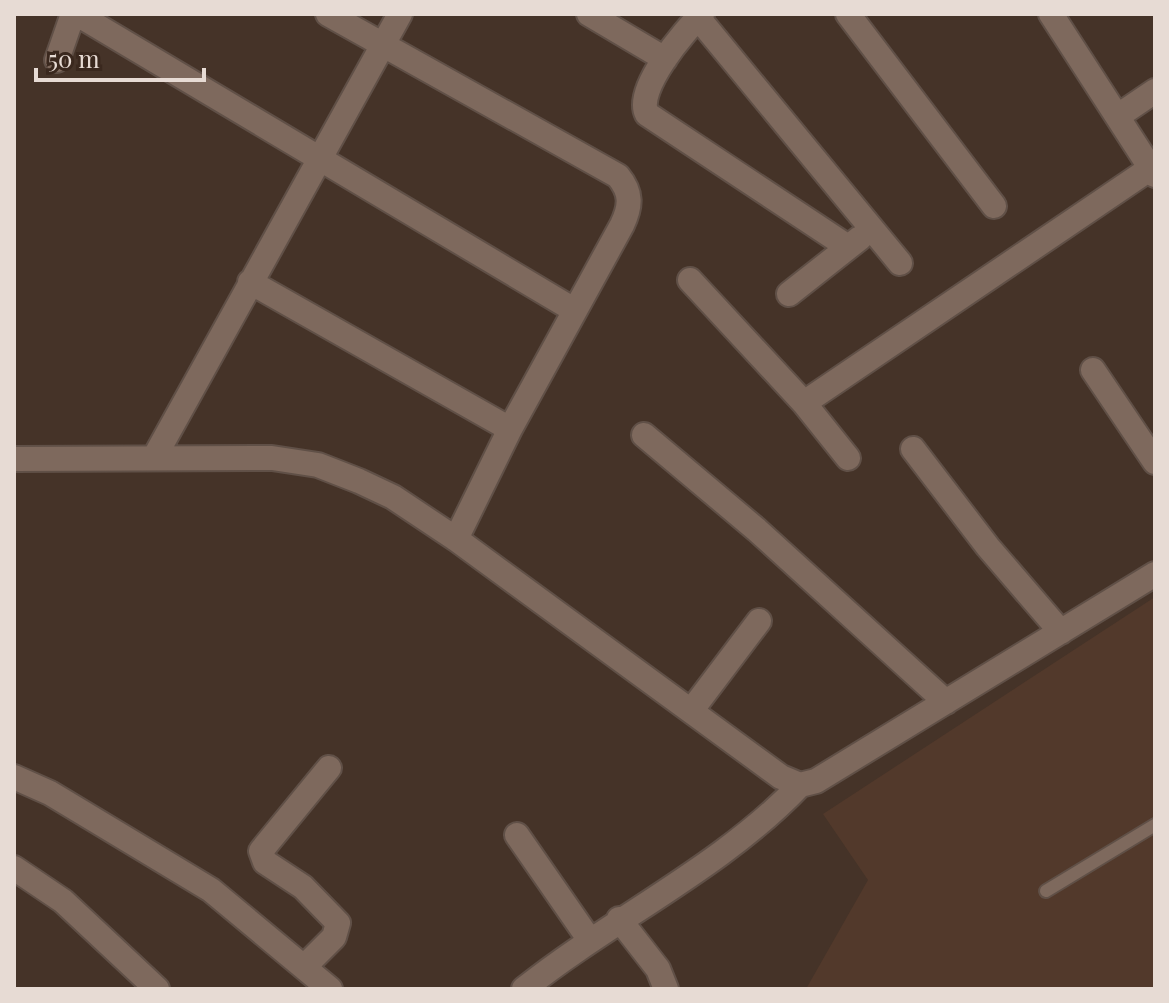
<svg xmlns="http://www.w3.org/2000/svg" width="1169" height="1003" font-family="'Playfair Display',serif">
	<style>
		.built { fill: #52392b }
		.lines { fill: none; stroke-linecap: round; stroke-linejoin: round }
		.service-casing { stroke: #605047; stroke-width: 16 }
		.minor-casing { stroke: #605047; stroke-width: 28 }
		.service { stroke: #7e695d; stroke-width: 12 }
		.minor { stroke: #7e695d; stroke-width: 24 }
	</style>
	<rect width="100%" height="100%" fill="#453328"/>
	<!-- built -->
	<path class="built" d="M1155,597V989H806L868,880L823,814Z"/>
	<g class="lines">
		<!-- service casing -->
		<g class="service-casing">
			<path id="service" d="M1046,891L1155,825"/>
		</g>
		<!-- minor casing -->
		<g class="minor-casing">
			<path id="minor" d="M77,14L574,310
				M328,14L618,176C632,193 631,206 622,225L510,429L456,539
				M589,14L665,59
				M695,14L900,263
				M702,14C685,30 634,90 647,114L848,247
				M848,14L994,206
				M1051,14L1155,175
				M57,60L73,14
				M1118,116L1155,91
				M690,280L804,403L848,458
				M250,282L510,429
				M789,294L860,238
				M1093,370L1155,462
				M804,403L1151,168
				M644,435L757,530L946,702
				M913,449L988,547L1061,632
				M154,458L400,14
				M14,459L272,458L318,465L359,481L393,497L456,539L781,777L800,785L816,781L1155,574
				M691,711L759,621
				M14,777L50,793L211,890L330,989
				M517,835L589,939
				M14,868L63,901L157,989
				M619,919L658,969L666,989
				M304,967L334,937L338,923L303,887L265,862L261,851L329,768
				M524,989C613,918 721,868 800,785"/>
		</g>
		<!-- service -->
		<use href="#service" class="service"/>
		<!-- minor -->
		<use href="#minor" class="minor"/>
	</g>
	<!-- border -->
	<rect width="1169" height="1003" fill="none" stroke="#e7dbd4" stroke-width="32"/>
	<!-- scale -->
	<path d="M36 68v12h168v-12" fill="none" stroke="#e7dbd4" stroke-width="4"/>
	<text x="48" y="68" font-size="24" fill="#e7dbd4" stroke="#3a281e" stroke-width="6" paint-order="stroke">50 m</text>
</svg>
